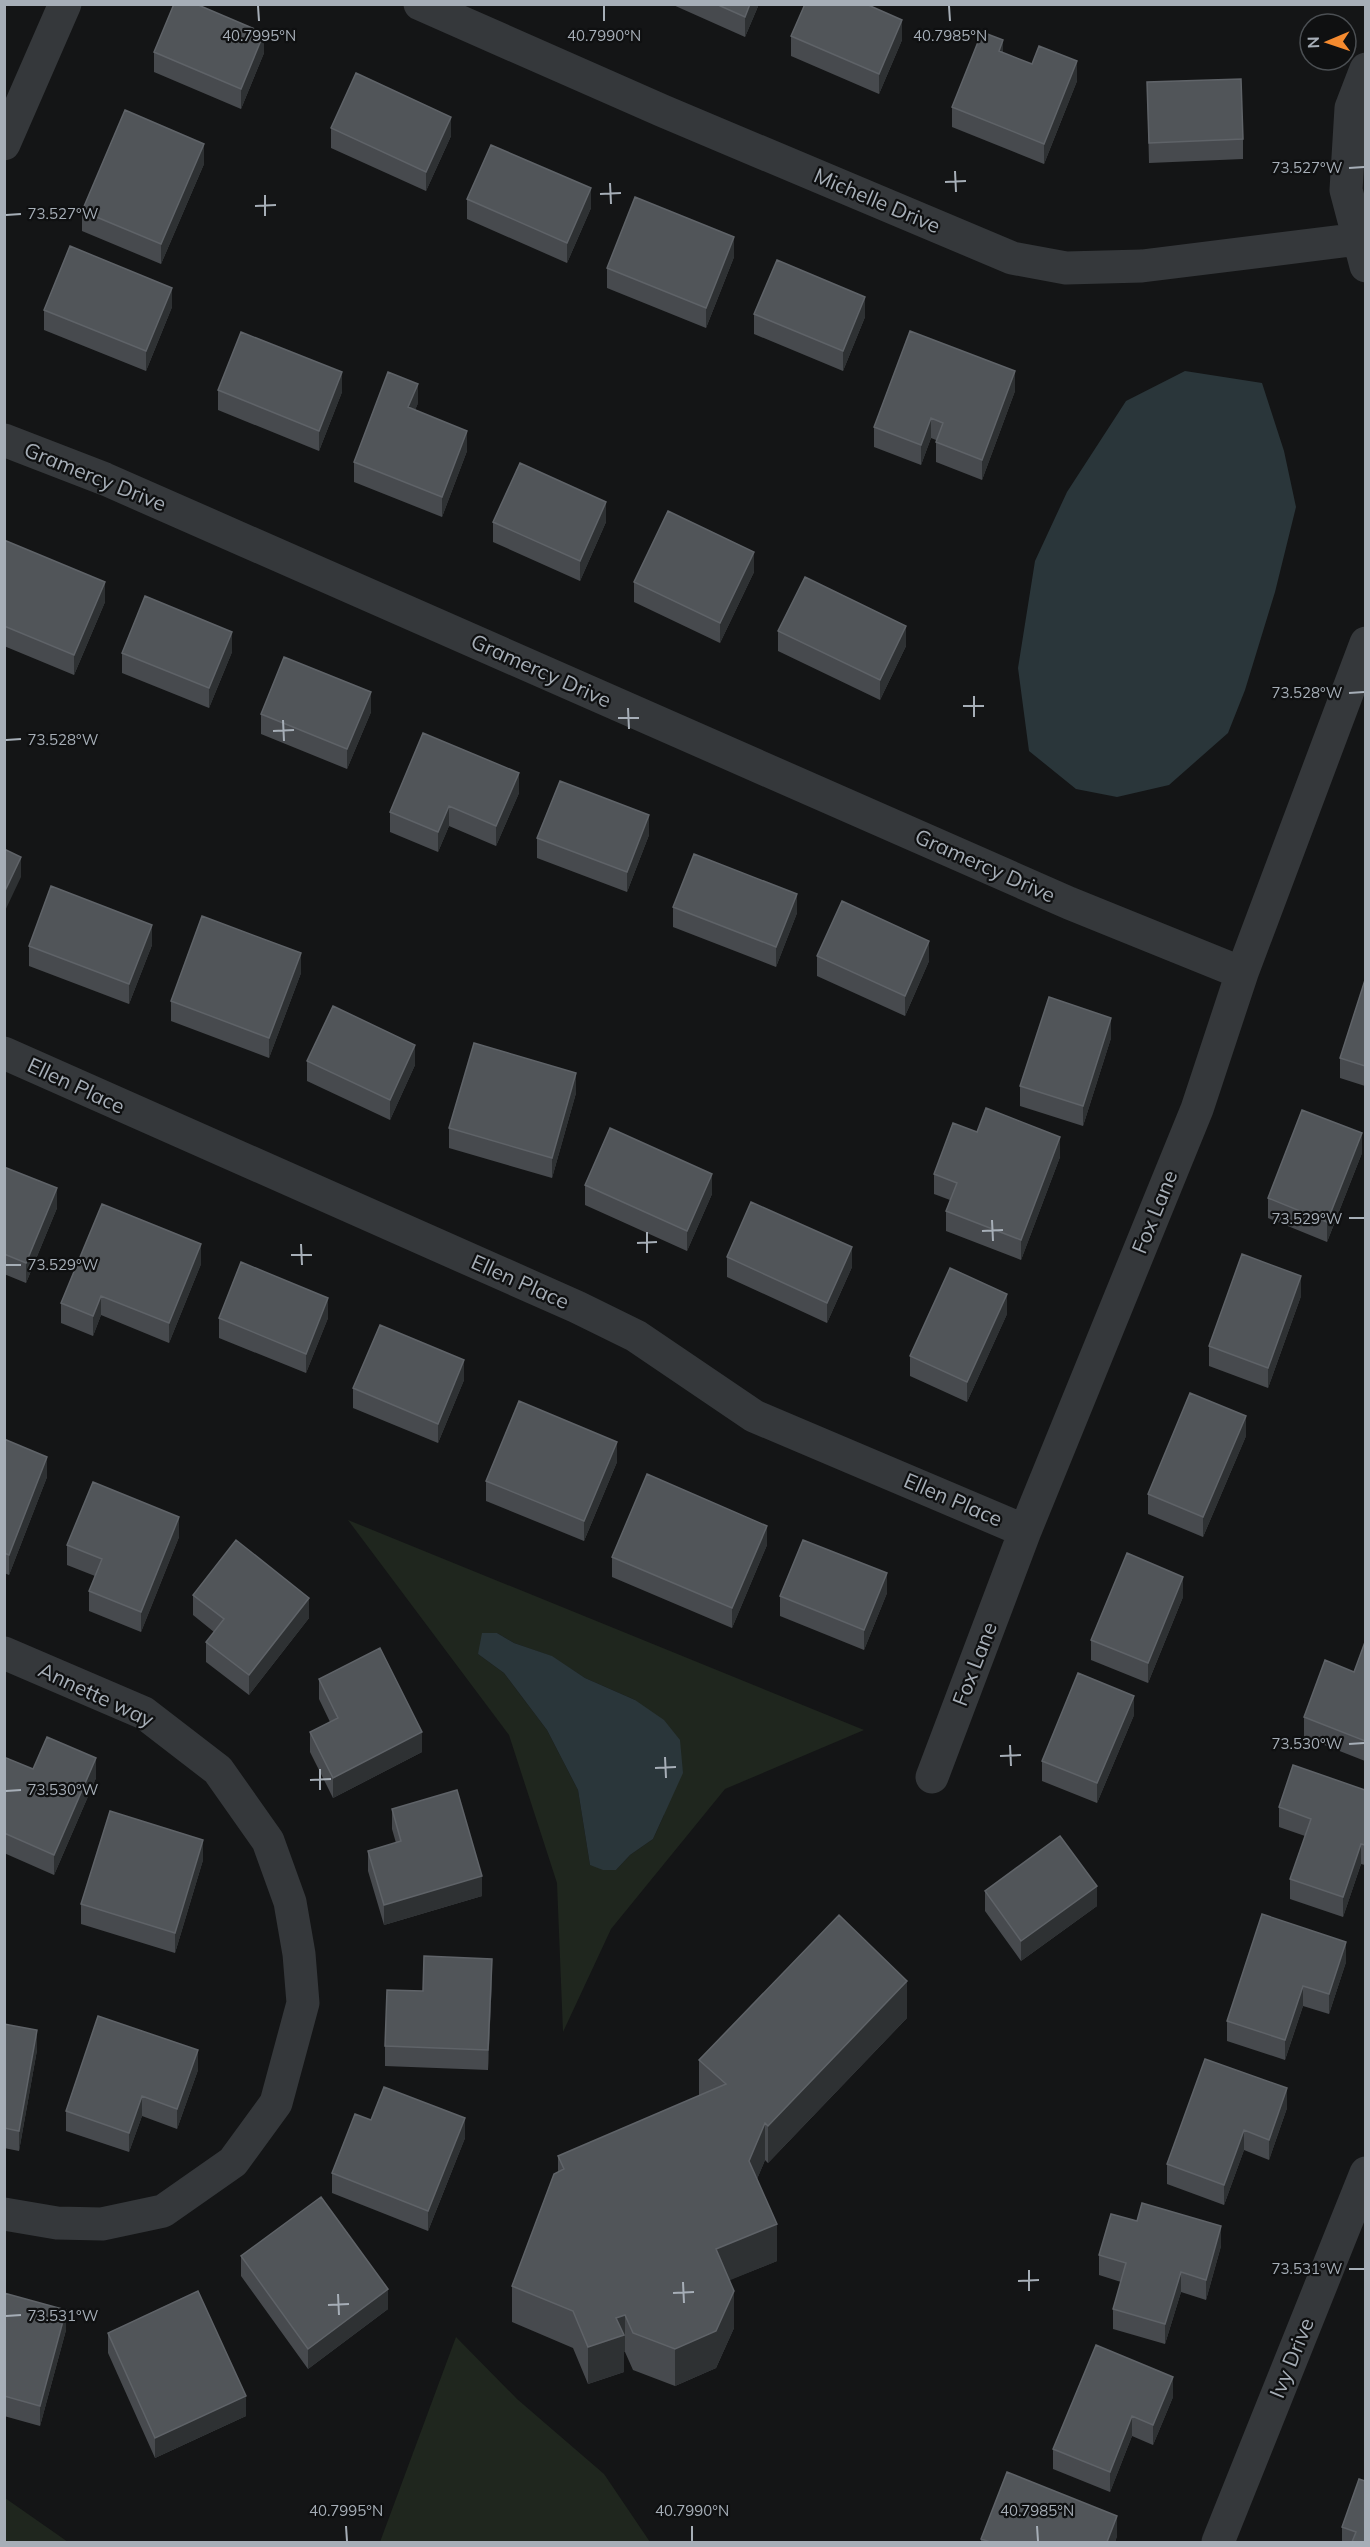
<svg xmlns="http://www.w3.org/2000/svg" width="1370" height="2547" font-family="Mulish,sans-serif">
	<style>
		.green { fill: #1f261e; fill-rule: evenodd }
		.water { fill: #2a363a }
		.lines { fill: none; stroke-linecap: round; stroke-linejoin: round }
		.street { stroke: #35383b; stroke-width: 33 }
		.wall { fill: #474a4e }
		.shaded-wall { fill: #2e3133 }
		.building { fill: #515559; stroke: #5f6368; stroke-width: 1.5 }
		.ticks { fill: none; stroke: #a6aeb7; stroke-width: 2 }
		.labels { text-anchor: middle; stroke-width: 4.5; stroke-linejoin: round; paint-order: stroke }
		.street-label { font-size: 21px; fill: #a6aeb7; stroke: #0f1011 }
		.ticks-label { font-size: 15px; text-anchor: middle; fill: #a6aeb7; stroke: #0f1011; stroke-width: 4.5; stroke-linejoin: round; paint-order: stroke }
	</style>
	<rect width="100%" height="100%" fill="#141516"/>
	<!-- green -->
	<path class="green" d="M348,1520L864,1730L725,1789L611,1929L563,2032L557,1883L509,1735ZM497,1633L514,1643L551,1656L585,1678L635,1700L664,1815L653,1839L630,1855L616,1870L590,1865L578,1790L547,1730L504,1673L478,1654Z
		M456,2337L517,2399L604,2474L650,2542H380Z
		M4,2498H5L68,2542H5Z"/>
	<!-- water -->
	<path class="water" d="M1185,371L1262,383L1284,451L1296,507L1275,592L1245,690L1228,733L1169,785L1117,797L1076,789L1029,751L1018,668L1035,561L1067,492L1126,401Z
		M482,1633H497L514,1643L552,1656L585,1678L635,1700L664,1720L680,1740L683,1773L653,1839L630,1855L616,1870H603L590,1865L578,1790L547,1730L504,1673L478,1654Z"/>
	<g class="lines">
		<!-- street -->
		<path class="street" d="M420,4L663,111L1012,258L1066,268L1142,266L1359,239
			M1366,69L1351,108L1346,190L1366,266
			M4,144L65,4
			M4,440L105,479L1069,903L1242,973
			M4,1053L577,1307L636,1336L754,1416L1025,1531
			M4,1653L144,1713L218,1770L268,1841L290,1902L299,1954L303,2003L276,2103L233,2162L163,2211L102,2224L57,2223L4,2214
			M932,1777L1025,1531L1197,1109L1242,973L1366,643
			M1218,2542L1366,2173"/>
	</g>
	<!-- wall -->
	<path class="wall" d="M671,4H759L745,37Z
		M791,36L902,40L879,94L791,56Z
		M154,52L264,53L241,109L154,72Z
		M1003,53L1077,81L1044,164L952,127V107Z
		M1147,82L1243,139V159L1149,163Z
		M331,128L451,136L426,191L331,148Z
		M204,164L161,264L82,231V211Z
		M467,199L591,208L567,263L467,219Z
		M734,257L706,328L607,288V268Z
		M172,307L146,371L44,330V310Z
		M754,314L865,317L843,371L754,334Z
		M218,390L342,392L319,451L218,410Z
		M1015,391L982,480L936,462V440L931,438L921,465L874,447V427Z
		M418,403L415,410L467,451L442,517L354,482V462Z
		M493,522H606L580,581L493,542Z
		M4,540L105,602L74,675L4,646Z
		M754,572L720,643L634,602V582Z
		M778,631L906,646L880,700L778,651Z
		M232,652L209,708L122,673V653Z
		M371,712L347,769L261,734V714Z
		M519,793L496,846L449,826L438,852L390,832V812Z
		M649,835L627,892L537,858V838Z
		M673,907L797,913L776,967L673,927Z
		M152,945L129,1004L29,966V946Z
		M817,956L929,961L905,1016L817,976Z
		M301,973L269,1058L171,1021V1001Z
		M1365,980V1086L1340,1078V1058Z
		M1111,1038L1083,1126L1020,1106V1086Z
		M307,1061L415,1065L390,1120L307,1081Z
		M576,1093L552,1178L449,1148V1128Z
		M977,1132L1060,1157L1021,1260L946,1231V1211L950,1200L934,1194V1174Z
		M1362,1153L1327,1242L1268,1218V1198Z
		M4,1167L57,1208L26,1283L4,1274Z
		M585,1185L712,1194L687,1251L585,1205Z
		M727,1257L852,1267L827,1323L727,1277Z
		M201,1264L169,1343L101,1315L93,1336L61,1323V1303Z
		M1301,1296L1268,1388L1209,1366V1346Z
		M1007,1314L967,1402L910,1376V1356Z
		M219,1318H328L306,1373L219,1338Z
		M464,1380L438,1443L353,1408V1388Z
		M1246,1436L1203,1537L1148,1514V1494Z
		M4,1439L47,1477L9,1575L4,1573Z
		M617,1462L584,1541L486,1501V1481Z
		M179,1537L141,1632L89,1611V1591L95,1576L67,1565V1545Z
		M767,1545L732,1628L612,1577V1557Z
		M887,1593L864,1650L780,1616V1596Z
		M193,1595L309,1618L249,1695L206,1662V1642L214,1632L193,1615Z
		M1183,1597L1148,1683L1091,1660V1640Z
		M1365,1642V1761L1304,1737V1717L1354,1672Z
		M319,1679L422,1752L333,1798L310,1752V1732L330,1722L319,1699Z
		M1134,1715L1097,1803L1042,1781V1761Z
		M4,1757L33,1769L96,1778L54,1875L4,1853Z
		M1365,1790V1865L1361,1864L1343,1917L1290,1899V1879L1305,1836L1279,1827V1807Z
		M392,1809L482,1896L384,1925L368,1871V1851L396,1843L392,1829Z
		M203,1860L175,1953L81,1924V1904Z
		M985,1891L1097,1906L1021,1961L985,1911Z
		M1346,1962L1329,2014L1303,2006L1285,2060L1227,2041V2021Z
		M492,1979L488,2070L385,2066V2046L423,1991Z
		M907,2018L768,2163L765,2160L757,2179L777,2261L729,2280L734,2328L716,2368L675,2386L633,2370L625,2352H624V2372L588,2384L573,2348L512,2322V2286L558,2172V2156L699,2096V2060Z
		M4,2024L37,2050L19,2151L4,2148Z
		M198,2070L177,2129L142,2116L129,2152L66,2131V2111Z
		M1287,2108L1269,2160L1244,2150L1224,2205L1167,2184V2164Z
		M371,2120L465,2138L428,2231L332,2193V2173Z
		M1221,2246L1206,2300L1181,2292L1165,2344L1113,2329V2309L1121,2282L1099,2275V2255Z
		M241,2256L388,2309L308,2369L241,2276Z
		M4,2293L66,2330L40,2426L4,2416Z
		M108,2333L246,2416L155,2458L108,2353Z
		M1173,2397L1153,2445L1132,2436L1110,2492L1053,2469V2449Z
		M1365,2481V2542H1342V2527Z
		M1117,2536L1115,2542H981V2539Z"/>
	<!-- shaded-wall -->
	<path class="shaded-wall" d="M750,4H759L745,37V17Z
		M902,20V40L879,94V74Z
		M264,33V53L241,109V89Z
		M1003,40V60L999,51Z
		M1077,61V81L1044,164V144Z
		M451,117V136L426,191V172Z
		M204,144V164L161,264V244Z
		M591,188V208L567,263V243Z
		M734,237V257L706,328V308Z
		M172,288V307L146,371V351Z
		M865,297V317L843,371V351Z
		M1015,371V391L982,480V460Z
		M342,372V392L319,451V431Z
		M418,384V403L408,427V407Z
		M931,418V438L921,465V445Z
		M467,431V451L442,517V497Z
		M606,502V522L580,581V561Z
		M754,552V572L720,643V623Z
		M105,582V602L74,675V655Z
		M906,626V646L880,700V680Z
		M232,632V652L209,708V688Z
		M371,692V712L347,769V749Z
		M519,773V793L496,846V826Z
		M449,806V826L438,852V832Z
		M649,815V835L627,892V872Z
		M21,857V877L4,913V893Z
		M797,894V913L776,967V947Z
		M152,925V945L129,1004V984Z
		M929,941V961L905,1016V996Z
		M301,953V973L269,1058V1038Z
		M1111,1018V1038L1083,1126V1106Z
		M415,1045V1065L390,1120V1100Z
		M576,1073V1093L552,1178V1158Z
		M1362,1133V1153L1327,1242V1222Z
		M1060,1137V1157L1021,1260V1240Z
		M712,1174V1194L687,1251V1231Z
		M57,1188V1208L26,1283V1263Z
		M201,1244V1264L169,1343V1323Z
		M852,1247V1267L827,1323V1303Z
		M1301,1276V1296L1268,1388V1368Z
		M1007,1294V1314L967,1402V1382Z
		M101,1296V1315L93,1336V1316Z
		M328,1298V1318L306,1373V1354Z
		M464,1360V1380L438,1443V1424Z
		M1246,1416V1436L1203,1537V1517Z
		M617,1442V1462L584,1541V1521Z
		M47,1457V1477L9,1575V1555Z
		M179,1517V1537L141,1632V1612Z
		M767,1526V1545L732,1628V1608Z
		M887,1573V1593L864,1650V1630Z
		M1183,1577V1597L1148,1683V1663Z
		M309,1598V1618L249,1695V1675Z
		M1134,1696V1715L1097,1803V1783Z
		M422,1732V1752L333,1798V1778Z
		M96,1758V1778L54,1875V1855Z
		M203,1840V1860L175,1953V1933Z
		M1361,1844V1864L1343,1917V1897Z
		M482,1876V1896L384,1925V1905Z
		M1097,1886V1906L1021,1961V1941Z
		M1346,1942V1962L1329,2014V1994Z
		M492,1959V1979L488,2070V2050Z
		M907,1981V2018L768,2163V2126Z
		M1303,1986V2006L1285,2060V2040Z
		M37,2030V2050L19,2151V2131Z
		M198,2050V2070L177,2129V2109Z
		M1287,2088V2108L1269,2160V2140Z
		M142,2096V2116L129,2152V2133Z
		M465,2118V2138L428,2231V2211Z
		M765,2123V2160L749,2198V2161Z
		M1244,2130V2150L1224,2205V2185Z
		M777,2224V2261L716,2286V2249Z
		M1221,2226V2246L1206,2300V2280Z
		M1181,2272V2292L1165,2344V2324Z
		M388,2289V2309L308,2369V2349Z
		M734,2291V2328L716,2368L675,2386V2349Z
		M66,2310V2330L40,2426V2406Z
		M625,2315V2352H624V2372L588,2384V2347L616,2318Z
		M1173,2377V2397L1153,2445V2425Z
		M246,2396V2416L155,2458V2438Z
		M1132,2416V2436L1110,2492V2472Z
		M1117,2516V2536L1115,2542H1107Z"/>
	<!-- building -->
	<path class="building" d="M174,4H196L264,33L241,89L154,52Z
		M716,4H750L745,17Z
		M805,4H866L902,20L879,74L791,36Z
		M982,32L1003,40L999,51L1032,64L1039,46L1077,61L1044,144L952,107Z
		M356,73L451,117L426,172L331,128Z
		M1241,79L1243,139L1149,143L1147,82Z
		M125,110L204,144L161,244L82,211Z
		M491,145L591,188L567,243L467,199Z
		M635,197L734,237L706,308L607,268Z
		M70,246L172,288L146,351L44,310Z
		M777,260L865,297L843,351L754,314Z
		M910,331L1015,371L982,460L936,442L943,423L931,418L921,445L874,427Z
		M241,332L342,372L319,431L218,390Z
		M388,372L418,384L408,407L467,431L442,497L354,462Z
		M520,463L606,502L580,561L493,522Z
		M668,511L754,552L720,623L634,582Z
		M4,540L105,582L74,655L4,626Z
		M805,577L906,626L880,680L778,631Z
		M145,596L232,632L209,688L122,653Z
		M284,657L371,692L347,749L261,714Z
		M423,733L519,773L496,826L449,806L438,832L390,812Z
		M560,781L649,815L627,872L537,838Z
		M4,849L21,857L4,893Z
		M694,854L797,894L776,947L673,907Z
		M51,886L152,925L129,984L29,946Z
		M842,901L929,941L905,996L817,956Z
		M202,916L301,953L269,1038L171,1001Z
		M1365,980V1066L1340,1058Z
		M1049,997L1111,1018L1083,1106L1020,1086Z
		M333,1006L415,1045L390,1100L307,1061Z
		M474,1043L576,1073L552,1158L449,1128Z
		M986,1108L1060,1137L1021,1240L946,1211L957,1183L934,1174L953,1123L977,1132Z
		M1302,1110L1362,1133L1327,1222L1268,1198Z
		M610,1128L712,1174L687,1231L585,1185Z
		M4,1167L57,1188L26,1263L4,1254Z
		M751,1202L852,1247L827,1303L727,1257Z
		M102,1204L201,1244L169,1323L101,1296L93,1316L61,1303Z
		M1242,1254L1301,1276L1268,1368L1209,1346Z
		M241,1262L328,1298L306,1354L219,1318Z
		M950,1268L1007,1294L967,1382L910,1356Z
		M380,1325L464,1360L438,1424L353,1388Z
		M1190,1393L1246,1416L1203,1517L1148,1494Z
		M519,1401L617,1442L584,1521L486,1481Z
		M4,1439L47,1457L9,1555L4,1553Z
		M647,1474L767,1526L732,1608L612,1557Z
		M93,1482L179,1517L141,1612L89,1591L102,1559L67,1545Z
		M236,1540L309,1598L249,1675L206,1642L224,1619L193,1595Z
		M803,1540L887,1573L864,1630L780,1596Z
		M1127,1553L1183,1577L1148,1663L1091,1640Z
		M1365,1642V1741L1304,1717L1325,1660L1354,1672Z
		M380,1648L422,1732L333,1778L310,1732L338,1718L319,1679Z
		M1078,1673L1134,1696L1097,1783L1042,1761Z
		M47,1737L96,1758L54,1855L4,1833V1757L33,1769Z
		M1293,1765L1365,1790V1845L1361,1844L1343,1897L1290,1879L1311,1819L1279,1807Z
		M457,1790L482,1876L384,1905L368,1851L401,1841L392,1809Z
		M110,1811L203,1840L175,1933L81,1904Z
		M1060,1836L1097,1886L1021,1941L985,1891Z
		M1262,1914L1346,1942L1329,1994L1303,1986L1285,2040L1227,2021Z
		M839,1915L907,1981L768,2126L765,2123L749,2161L777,2224L716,2249L734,2291L716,2331L675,2349L633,2333L625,2315L616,2318L624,2335L588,2347L573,2311L512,2286L554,2174L564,2169L558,2156L726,2084L699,2060Z
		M424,1956L492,1959L488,2050L385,2046L387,1990L423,1991Z
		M98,2016L198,2050L177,2109L142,2096L129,2133L66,2111Z
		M4,2024L37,2030L19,2131L4,2128Z
		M1205,2059L1287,2088L1269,2140L1244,2130L1224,2185L1167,2164Z
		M384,2087L465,2118L428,2211L332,2173L355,2114L371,2120Z
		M321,2197L388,2289L308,2349L241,2256Z
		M1142,2203L1221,2226L1206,2280L1181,2272L1165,2324L1113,2309L1126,2263L1099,2255L1111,2214L1137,2221Z
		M198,2291L246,2396L155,2438L108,2333Z
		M4,2293L66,2310L40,2406L4,2396Z
		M1096,2345L1173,2377L1153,2425L1132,2416L1110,2472L1053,2449Z
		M1007,2472L1117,2516L1107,2542H990L981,2539Z
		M1359,2479L1365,2481V2542H1352L1356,2532L1342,2527Z"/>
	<!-- ticks -->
	<path class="ticks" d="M258,6L259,21M604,6V21M949,6L950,21M1349,168L1364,167M955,171L956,192M945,182L966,181M610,183L611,204M600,194L621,193M265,195V216M255,206L276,205M6,215L21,214M1349,693L1364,692M974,696V717M963,706H984M628,708L629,729M618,718H639M283,720L284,741M273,731L294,730M6,740L21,739M1349,1218H1364M992,1220L993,1241M982,1231L1003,1230M647,1232V1253M637,1243L657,1242M301,1244L302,1265M291,1255H312M6,1265H21M1349,1744L1364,1743M1010,1745L1011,1766M1000,1756L1021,1755M665,1757L666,1778M655,1768L676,1767M320,1769V1790M310,1780L331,1779M6,1791L21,1790M1349,2269H1364M1029,2270V2291M1018,2281L1039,2280M683,2282L684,2303M673,2293L694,2292M338,2294L339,2315M328,2305L349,2304M6,2316L21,2315M346,2526L347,2541M692,2526V2541M1037,2526L1038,2541"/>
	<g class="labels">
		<!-- street labels -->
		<g class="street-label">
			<text transform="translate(877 201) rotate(23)" y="7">Michelle Drive</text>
			<text transform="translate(95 477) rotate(22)" y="7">Gramercy Drive</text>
			<text transform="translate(541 671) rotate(24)" y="7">Gramercy Drive</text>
			<text transform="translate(985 866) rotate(24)" y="7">Gramercy Drive</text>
			<text transform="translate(76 1086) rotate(25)" y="7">Ellen Place</text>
			<text transform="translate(1155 1212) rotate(-68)" y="7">Fox Lane</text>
			<text transform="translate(520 1282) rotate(24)" y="7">Ellen Place</text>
			<text transform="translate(953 1500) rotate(23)" y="7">Ellen Place</text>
			<text transform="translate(975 1664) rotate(-69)" y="7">Fox Lane</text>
			<text transform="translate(96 1695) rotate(25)" y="7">Annette way</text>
			<text transform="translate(1292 2358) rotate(-68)" y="7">Ivy Drive</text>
		</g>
	</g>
	<g class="ticks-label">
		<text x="259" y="41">40.7995°N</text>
		<text x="604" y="41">40.7990°N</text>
		<text x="950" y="41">40.7985°N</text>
		<text x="1307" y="173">73.527°W</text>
		<text x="63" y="219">73.527°W</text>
		<text x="1307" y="698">73.528°W</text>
		<text x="63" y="745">73.528°W</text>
		<text x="1307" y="1224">73.529°W</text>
		<text x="63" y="1270">73.529°W</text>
		<text x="1307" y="1749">73.530°W</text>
		<text x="63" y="1795">73.530°W</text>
		<text x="1307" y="2274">73.531°W</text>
		<text x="63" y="2321">73.531°W</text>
		<text x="346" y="2516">40.7995°N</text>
		<text x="692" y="2516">40.7990°N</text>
		<text x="1037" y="2516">40.7985°N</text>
	</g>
	<!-- border -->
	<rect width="1370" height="2547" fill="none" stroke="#a6aeb7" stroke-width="12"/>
	<!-- north arrow -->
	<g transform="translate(1328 42) rotate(268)"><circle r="28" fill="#0f1011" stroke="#4b4f53" stroke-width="1.5"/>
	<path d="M0-4.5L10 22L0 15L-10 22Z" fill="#f48a2f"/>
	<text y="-9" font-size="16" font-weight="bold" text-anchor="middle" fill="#a6aeb7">N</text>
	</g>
</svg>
